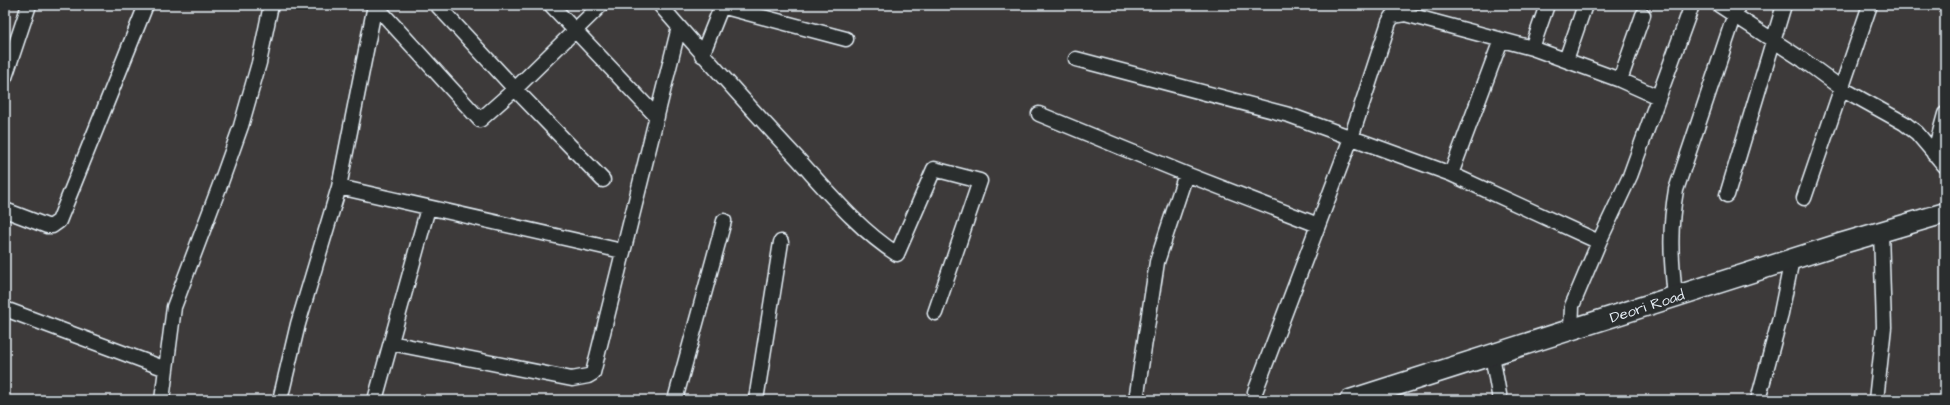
<svg xmlns="http://www.w3.org/2000/svg" width="1950" height="405" font-family="'Architects Daughter',sans-serif">
	<style>
		.lines { fill: none; stroke-linecap: round; stroke-linejoin: round }
		.street-casing { stroke: #e8f1f8; stroke-width: 17 }
		.secondary-casing { stroke: #e8f1f8; stroke-width: 23 }
		.street { stroke: #2a2d2e; stroke-width: 14 }
		.secondary { stroke: #2a2d2e; stroke-width: 20 }
		.labels { text-anchor: middle; stroke-width: 3.5; stroke-linejoin: round; paint-order: stroke }
		.street-label { font-size: 15px; fill: #e8f1f8; stroke: #2a2d2e }
	</style>
	<rect width="100%" height="100%" fill="#3d3a3a"/>
	<filter id="ink" filterUnits="userSpaceOnUse"><feTurbulence type="fractalNoise" baseFrequency=".025" numOctaves="2"/><feDisplacementMap in="SourceGraphic" scale="8" xChannelSelector="R" yChannelSelector="G"/><feConvolveMatrix kernelMatrix="1 2 1 2 8 2 1 2 1" color-interpolation-filters="sRGB"/></filter>
	<g filter="url(#ink)">
		<g class="lines">
			<!-- street casing -->
			<g class="street-casing">
				<path id="street" d="M375,5L480,120L515,89L601,5
					M437,5L515,89L603,180
					M551,5L657,117
					M660,5C705,57 751,109 798,159C828,192 859,230 897,254L934,169L980,181L935,313
					M1719,5L1803,60L1841,88L1904,123L1917,133L1945,166
					M721,6L846,39
					M1532,48L1547,5
					M702,55L722,5
					M1076,59L1289,115L1451,174L1599,242
					M1566,60L1585,5
					M5,77L29,5
					M1620,80L1643,15
					M1039,114L1186,174L1318,225
					M1934,154L1945,114
					M1451,174L1501,40
					M339,187L622,251
					M1727,195L1784,5
					M1804,198L1870,5
					M5,210L47,226H52L59,221L146,5
					M1675,297C1671,257 1669,230 1676,190L1738,5
					M5,309L166,369
					M1571,330L1572,306L1599,242L1630,176L1692,5
					M391,343L572,379L588,376L593,373L679,27
					M1492,355L1500,400
					M1255,392L1351,138L1389,22L1393,16L1405,14L1532,48L1620,80L1658,97
					M162,400L174,307L220,185L241,126L259,63L271,5
					M280,400L298,324L339,187L375,5
					M375,400L428,208
					M675,400L724,221
					M756,400L781,242
					M1136,400L1157,262L1186,174
					M1758,400L1780,318L1792,259
					M1876,400L1884,327L1881,232"/>
			</g>
			<!-- secondary casing -->
			<g class="secondary-casing">
				<path id="secondary" d="M1350,400L1843,243L1945,213"/>
			</g>
			<!-- street -->
			<use href="#street" class="street"/>
			<!-- secondary -->
			<use href="#secondary" class="secondary"/>
		</g>
	</g>
	<g class="labels">
		<!-- street labels -->
		<g class="street-label">
			<text transform="translate(1647 306) rotate(-18)" y="5">Deori Road</text>
		</g>
	</g>
	<!-- margin -->
	<rect width="1950" height="405" fill="none" stroke="#2a2d2e" stroke-width="20"/>
	<rect x="10" y="10" width="1930" height="385" fill="none" stroke="#e8f1f8" stroke-width="1.5" filter="url(#ink)"/>
</svg>
